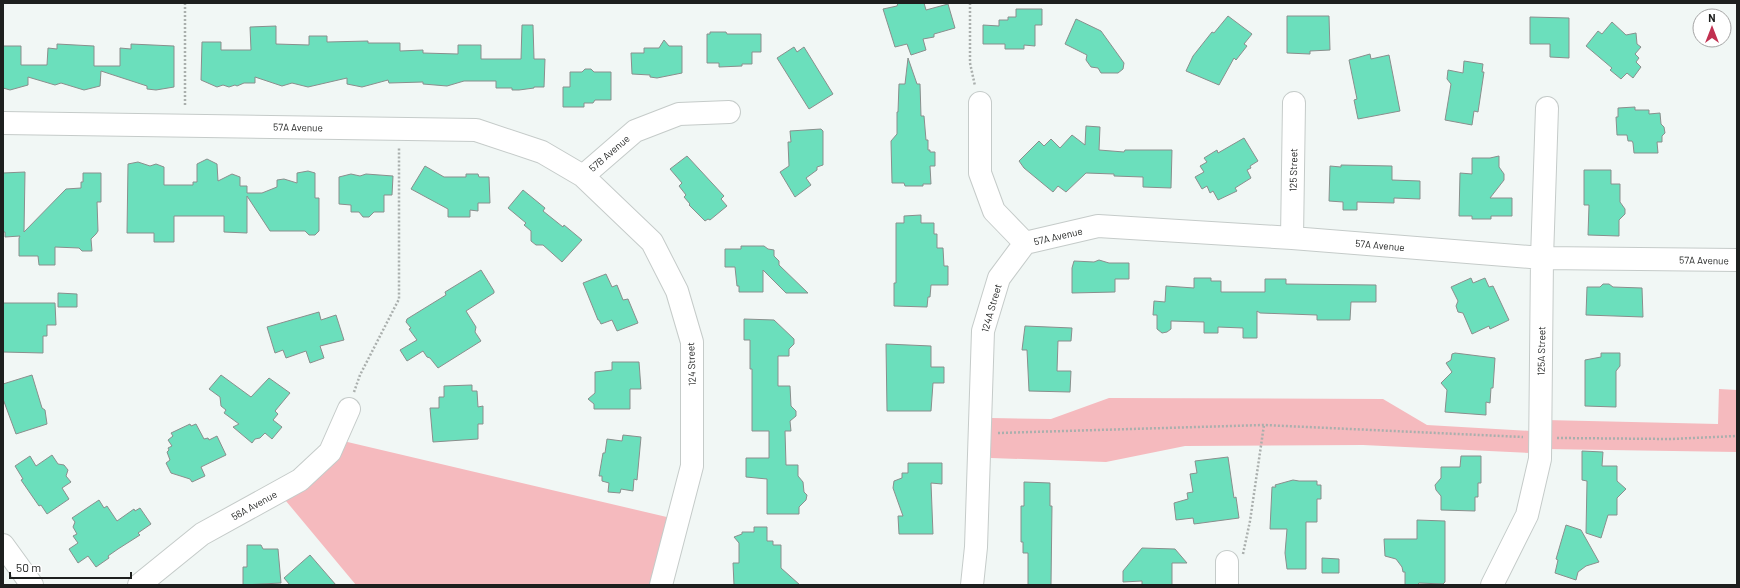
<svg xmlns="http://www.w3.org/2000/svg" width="1740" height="588" font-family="Barlow,sans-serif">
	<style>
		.green { fill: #f5babe }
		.building { fill: #6bdfbc; stroke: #8a8f8d }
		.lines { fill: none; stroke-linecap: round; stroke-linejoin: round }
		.minor-casing { stroke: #c5cbc9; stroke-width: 24 }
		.path { stroke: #aaafad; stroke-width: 2.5; stroke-dasharray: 2 2; stroke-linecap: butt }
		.minor { stroke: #fff; stroke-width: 22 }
		.labels { text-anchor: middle; stroke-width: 3; stroke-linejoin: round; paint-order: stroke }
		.street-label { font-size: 10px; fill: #1d1f1e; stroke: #fff }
	</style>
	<rect width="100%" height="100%" fill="#f1f7f5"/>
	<!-- green -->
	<path class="green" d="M1719,389L1737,390V452L1545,449V420L1718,424Z
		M1109,398L1383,399L1427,425L1531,431L1530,453L1363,445L1185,446L1106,462L991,458V418L1051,419Z
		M339,440L671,518L655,585H356L281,495Z"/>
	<!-- building -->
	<path class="building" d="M898,3H924L926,10L948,4L955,28L934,34V37L923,39L926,50L911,55L907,44L895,47L883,9L897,6Z
		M1016,9H1042V25H1035V46L1024,45V49H1005V44H983V25L999,26V20H1008V17H1016Z
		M1228,16L1252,34L1244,44L1247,46L1236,60L1234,58L1219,85L1186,71L1193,56L1212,32L1214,33Z
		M1287,16H1329L1330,50L1310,51V54L1287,53Z
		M1530,17L1569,18V58L1550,57V44H1530Z
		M1076,19L1101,31L1124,63L1123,69L1118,73H1101L1098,68L1091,67L1086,60L1087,55L1065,44Z
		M1612,22L1626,35L1636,33L1637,44L1641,47L1635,54L1639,58L1636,62L1641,67L1633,78L1627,73L1621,79L1610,70L1612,68L1586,46L1598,31L1602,34Z
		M522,25H533L534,59H545L544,87H534V88L519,90H512V88H496V81H464L447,86L423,84V82L389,83L388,80L362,87L347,84V78L308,87L292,83L282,86L255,77V83H244L237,86L235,85L229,87L223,85L217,87L201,80L202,42H221V50H251L250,27L276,26V44L309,45V36H327V42L368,41V43H400V51L423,50V53L458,54V45H481V59H521Z
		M710,32H726L727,34H761V52H752V64H742V66L719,67V63H707V34H710Z
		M664,40L669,46H682V73L657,78L650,77V75L632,74L631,53H644V48H659Z
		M57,44L94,46V66H120V48L131,49V44L174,46V87L156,90L147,89V86L101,71L100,86L84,90L61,83L55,85L28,77V85L10,90L3,88V46H21V65H47L48,48L57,49Z
		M794,47L797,52L804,47L833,94L809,109L777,58Z
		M1370,54L1371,59L1389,55L1400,111L1358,119L1354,100L1357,99L1349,60Z
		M908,58L917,84H920L921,116H924L926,140H928V150H930V152H935V166H930L931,184H923V186H905L904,183H892L891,141L897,134V112H898L899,84H905Z
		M1464,61L1483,64L1482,72H1484L1478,112L1474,111L1472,125L1445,120L1451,84L1447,79L1448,70L1463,73Z
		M585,69H591L594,72H611V100H595L593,103H584V107H563V87H570V72H582Z
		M1635,107V110H1649V114L1660,113L1661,124L1664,127L1665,133L1662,136V142H1657L1658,153H1634L1633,143L1632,141H1628L1627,135H1617L1616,117H1618V108Z
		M1086,126L1100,127L1099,150L1124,152L1125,150H1172L1171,188L1143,187V177L1114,176V174L1086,173L1066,192L1058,186L1053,192L1024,168L1019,161L1039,141L1044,146L1051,139L1060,148L1072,135L1085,145Z
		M821,129L823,131V165L817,167V170L806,178L811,185L795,197L780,172L789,166L788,142H791L790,131Z
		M1244,138L1258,161L1250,166L1251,168L1247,170L1251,178L1235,188L1237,191L1218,200L1213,191L1210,193L1207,186L1202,189L1195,177L1204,172L1200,166L1207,162L1204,158L1217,150L1218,153Z
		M687,156L724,196L721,199L727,206L710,220L708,219L705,221L689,205L690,204L684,197L686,195L679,186L682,183L670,169Z
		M1499,156V167L1504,174V180L1490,198H1512V216H1491V219H1472V216H1459L1460,173L1472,174V158H1490Z
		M207,159L217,164L218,181L232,174L240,177V186H247V193H262L277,187V180L284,179L297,183V173L308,171L315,173V198H319V231L315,235H309L305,231H270L247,196V233L224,232V216H174V242H154V233H127L128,164L138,162L150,166L156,164L164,167V185H193V182H197V164Z
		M1341,165L1392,166V180L1420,181V199L1394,198V203L1357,202V210H1343V202L1329,201L1330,166L1341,167Z
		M425,166L444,177H466V174H478L479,177H489L490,203H478V211L470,210V217H448V209L411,189Z
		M1584,170H1611V184H1620V202L1625,209V214L1619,220V236L1588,235L1589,205H1584Z
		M25,172L24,232L66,189L81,188V182H83V173H101V202H97L98,231L96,234L91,239L92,251H82L79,248L55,247V265H39L38,256H19V238L20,236L5,237V232H3V173Z
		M351,174L360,176L366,174L393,176L392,195H384V212H374L369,217H363L359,212H351V205L339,204V177Z
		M523,190L545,208L543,211L563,227L564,225L582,240L562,262L543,245H536L531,241V231L524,225L526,223L508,208Z
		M921,215V223H934V234H937V248H943L944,266H948V285H931L930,297H928L927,307L894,306V283H896V223H904V216Z
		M741,246H764L768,249L774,250V256L779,261V265L808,293H786L763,270V292H739V286H737L735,267H725V249H741Z
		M1099,260L1109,263H1129V279H1115V292L1072,293V268L1074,261L1094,262Z
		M481,270L494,291V293L466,311L476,327L475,332L481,341L438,368L430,358L427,357L423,351L407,361L400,350L417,340L409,329L411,328L406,322L407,319L446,295L445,292Z
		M606,274L612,287L617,285L623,300L628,299L638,323L617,331L612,320L601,324L599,320H598L583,283Z
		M1194,278H1211V281H1221V292H1265V279H1286V284L1376,285V302H1351L1350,320H1317V315L1260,313L1257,311V338H1243V328L1218,327V333H1204V322L1171,321V329L1167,332L1162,333L1157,329V315H1153L1154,301L1165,302L1166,286L1194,288Z
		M1471,278L1473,283L1485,278L1489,287L1493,286L1509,320L1490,329L1489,326L1472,334L1463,313L1458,312L1456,306L1458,301L1451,287Z
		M1603,284H1609L1613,287L1642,288L1643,317L1586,315L1587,287H1600Z
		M58,293L77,294V307H58Z
		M3,303H55L56,325H47V336H43V353L3,352Z
		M319,312L321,320L336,315L344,340L320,346L324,358L310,363L306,351L286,358L283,350L275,353L267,327Z
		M744,319L774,320L794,339V344L789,349V356H778V386H790L791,406L796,411V416L790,421L791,431H785L786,465H798V476L803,482L804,492L807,495L806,500L799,507V514H767V479L746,477V458H769V431H752V369H750V340H744Z
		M1025,326L1072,328L1071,341H1058L1057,371H1071L1070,392L1029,391L1027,350H1022Z
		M886,344L931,346V367H944V383H933L931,411H887Z
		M1455,353L1495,358L1493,388H1491L1490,403L1486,402V415L1445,412L1447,390L1441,383L1452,372L1446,363L1451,360L1452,354Z
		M1601,353H1620V366L1616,371V407L1585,406V360L1601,357Z
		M612,362H639L641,389H630V409H594V404L588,399L595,393V372L612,370Z
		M32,375L42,408L45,410L47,424L16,434L3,399V384Z
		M221,375L251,397L269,378L290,393L275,411L278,414L273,420L282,427L272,439L265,433L260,438L255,439L252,443L233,427L239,424L224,413L226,410L221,406L220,397L209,389Z
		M472,385V391H477L478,407L483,406V424H478V439L433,442L430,408H439V397H444V386Z
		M190,424L191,426L196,424L204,439L208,438L209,440L217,436L226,455L201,467L205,476L192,482L190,479L171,473L166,463L170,460L167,452L169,450L168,448L172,446L168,440L173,436L171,433Z
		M623,435L641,437L637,480L634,479L633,491L621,489L620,493L608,492L609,483L602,481V476H599L603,453H605L607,439L622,441Z
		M1582,451L1603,452L1602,466H1617V481L1626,489L1617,498V515H1608L1601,538L1586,533L1587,481L1582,480Z
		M52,455L58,464L64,465L68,470L66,476L71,482L62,488L69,499L47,514L41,505L39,506L21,480L23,479L15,466L30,456L36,466Z
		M1461,456H1481V483H1478V497H1475V511L1441,510V496L1436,490L1435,485L1441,478V467H1460Z
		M1228,457L1234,498L1236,497L1239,518L1194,524L1193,518L1176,520L1174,503L1188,499L1187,493L1193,492L1190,474L1197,473L1195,461Z
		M908,463H942V484L931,483L933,534H899L898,516H903L893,488L894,481L902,478V473H908Z
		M1293,480L1299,481H1317V485H1321V499H1317V522H1306V569H1287L1285,553L1287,529H1270L1272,487H1276L1275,485Z
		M1024,482L1050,483V506H1052L1051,585H1028V553H1023V542H1021V506H1024Z
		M99,500L104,508L107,506L117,521L134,509L135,511L140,508L151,524L138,533L140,535L118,549L108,556L109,558L96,567L88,556L78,563L69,549L78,543L73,536L77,534L73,527L75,522L72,518Z
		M1417,520L1445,521V582L1443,584L1419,583L1417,585H1405V572H1403L1402,567L1396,559L1385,556L1384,539H1417Z
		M1566,525L1581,530L1599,562L1586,566L1578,572L1576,580L1555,573L1558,560L1556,559Z
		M754,527H767V541H773V545H781V568L800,585H734L733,563H739V543L734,537L742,534V532H754Z
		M247,545H261L263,549H278L281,583L243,585V567H247Z
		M1142,548L1175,549L1187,563H1172V585H1142V581L1123,582V571Z
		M310,555L336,585H290L284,578Z
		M1322,558L1339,559V573H1322Z"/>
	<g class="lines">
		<!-- minor casing -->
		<g class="minor-casing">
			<path id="minor" d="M3,123L476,130L542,152L583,176L652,242L677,291L692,342V466L661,585
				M583,176L635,131L679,114L729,112
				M1292,238L1294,103
				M1025,243L1098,226L1292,238L1542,258L1737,260
				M3,545L32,585
				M139,585L202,534L300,480L330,452L349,409
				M972,585L976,547L983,331L999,278L1025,243L994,211L980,173V103
				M1227,585V562
				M1492,585L1527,515L1540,459L1542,258L1547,108"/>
		</g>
		<!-- path -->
		<path class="path" d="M185,3V106
			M970,3V63L975,86
			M354,392L360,375L399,299V147
			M998,433L1264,425L1523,437
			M1557,438L1671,439L1737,436
			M1243,554L1250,521L1264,425"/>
		<!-- minor -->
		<use href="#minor" class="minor"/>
	</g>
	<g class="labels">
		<!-- street labels -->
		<g class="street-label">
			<text transform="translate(298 127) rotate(1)" y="4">57A Avenue</text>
			<text transform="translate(609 153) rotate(-41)" y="4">57B Avenue</text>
			<text transform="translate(1293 170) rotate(-89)" y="4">125 Street</text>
			<text transform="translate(1058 236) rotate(-13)" y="4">57A Avenue</text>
			<text transform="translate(1380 245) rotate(5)" y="4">57A Avenue</text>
			<text transform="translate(1704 260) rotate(1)" y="4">57A Avenue</text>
			<text transform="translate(991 308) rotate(-74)" y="4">124A Street</text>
			<text transform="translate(1541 351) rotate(-89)" y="4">125A Street</text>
			<text transform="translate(691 364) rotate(-92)" y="4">124 Street</text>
			<text transform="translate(254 505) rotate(-29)" y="4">56A Avenue</text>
		</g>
	</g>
	<!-- border -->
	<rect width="1740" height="588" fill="none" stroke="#1d1f1e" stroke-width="8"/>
	<!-- north arrow -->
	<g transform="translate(1712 28)"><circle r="19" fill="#ffffff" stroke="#a5a5a5"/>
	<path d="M0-3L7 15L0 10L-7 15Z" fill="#c13050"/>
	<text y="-6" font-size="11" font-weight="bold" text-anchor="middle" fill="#1d1f1e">N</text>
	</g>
	<!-- scale -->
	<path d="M10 572v6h121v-6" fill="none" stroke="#1d1f1e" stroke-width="2"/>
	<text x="16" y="572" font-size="12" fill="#1d1f1e" stroke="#ffffff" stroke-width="3" paint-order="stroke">50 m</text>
</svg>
